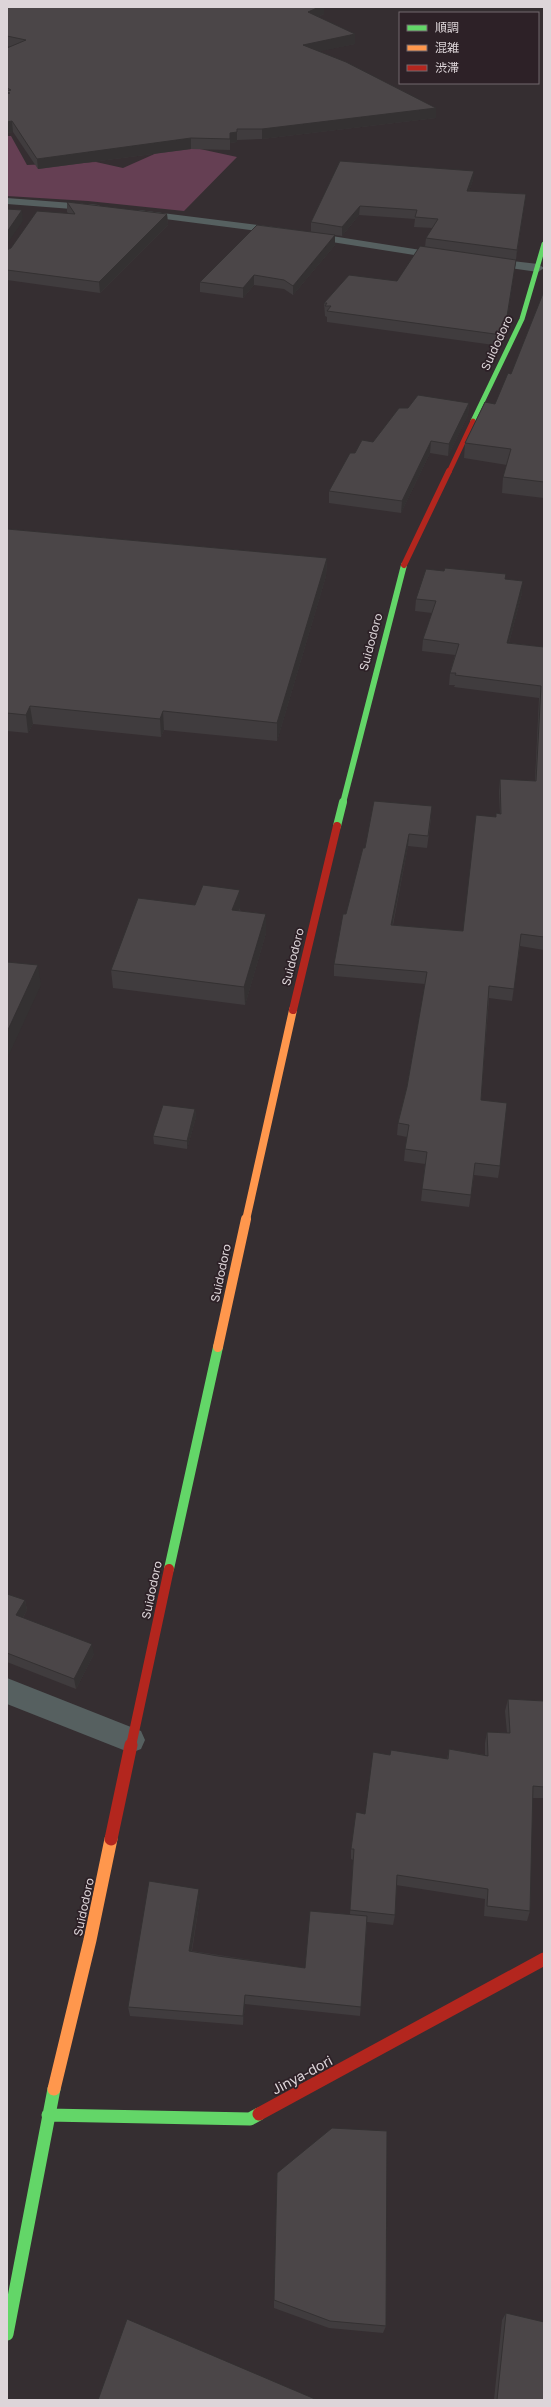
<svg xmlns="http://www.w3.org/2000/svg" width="551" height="2407" font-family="'Golos Text','Noto Sans JP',sans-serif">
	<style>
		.green { fill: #653f53 }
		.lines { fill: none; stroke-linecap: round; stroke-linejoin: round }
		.street { fill: #566060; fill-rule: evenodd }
		.fast-far4 { stroke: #63d668; stroke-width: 5 }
		.fast-far3 { stroke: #63d668; stroke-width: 6 }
		.fast-far2 { stroke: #63d668; stroke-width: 8 }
		.fast-far1 { stroke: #63d668; stroke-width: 10 }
		.fast { stroke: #63d668; stroke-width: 13 }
		.slow-far2 { stroke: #ff974d; stroke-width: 8 }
		.slow-far1 { stroke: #ff974d; stroke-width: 10 }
		.slow { stroke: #ff974d; stroke-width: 13 }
		.jam-far4 { stroke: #b3261e; stroke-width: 5 }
		.jam-far3 { stroke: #b3261e; stroke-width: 6 }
		.jam-far2 { stroke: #b3261e; stroke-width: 8 }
		.jam-far1 { stroke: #b3261e; stroke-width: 10 }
		.jam { stroke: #b3261e; stroke-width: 13 }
		.wall { fill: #403c3e }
		.shaded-wall { fill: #343132 }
		.building { fill: #4b4648; stroke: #343132 }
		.labels { text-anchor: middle; stroke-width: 3.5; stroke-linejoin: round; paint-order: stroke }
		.street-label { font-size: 12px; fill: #ddd5d9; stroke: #2d2127 }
		.near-street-label { font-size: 14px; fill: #ddd5d9; stroke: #2d2127 }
	</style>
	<rect width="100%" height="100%" fill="#352e31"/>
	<!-- green -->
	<path class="green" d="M7,136H11L27,165L96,162L123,168L177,144L237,157L184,211L88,201L7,196Z"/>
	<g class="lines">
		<!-- street -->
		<path class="street" d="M7,198L98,205L104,208L98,211L7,204Z
			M138,210L281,228L446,254L452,257L446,260L281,234L134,215V211Z
			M486,258L538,264L544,268L538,272L482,264L480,262L482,260Z
			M7,1678L141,1731L145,1740L141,1749L131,1753L7,1704Z"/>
		<!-- fast-far4 -->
		<path class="fast-far4" d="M473,421L522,319L544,244"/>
		<!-- fast-far3 -->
		<path class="fast-far3" d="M343,803L404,565"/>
		<!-- fast-far2 -->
		<path class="fast-far2" d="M337,826L343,802"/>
		<!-- fast-far1 -->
		<path class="fast-far1" d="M169,1569L218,1347"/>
		<!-- fast -->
		<path class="fast" d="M48,2115L250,2119L259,2114
			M7,2334L54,2089"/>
		<!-- slow-far2 -->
		<path class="slow-far2" d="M246,1220L293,1010"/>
		<!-- slow-far1 -->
		<path class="slow-far1" d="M218,1347L246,1219"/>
		<!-- slow -->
		<path class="slow" d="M54,2089L90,1940L111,1839"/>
		<!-- jam-far4 -->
		<path class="jam-far4" d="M449,472L473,421"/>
		<!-- jam-far3 -->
		<path class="jam-far3" d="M404,565L449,471"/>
		<!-- jam-far2 -->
		<path class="jam-far2" d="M293,1010L337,826"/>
		<!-- jam-far1 -->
		<path class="jam-far1" d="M131,1746L169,1569"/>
		<!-- jam -->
		<path class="jam" d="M111,1839L131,1745
			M259,2114L544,1959"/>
	</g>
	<!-- wall -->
	<path class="wall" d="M7,7H324V14L318,17L355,34V44L319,51L436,108V118L262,139L237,140V142L230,143V150L191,149L38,169L13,132L7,133V48L10,47L7,46Z
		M340,161L473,180L469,191L526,194L516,260L464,252L516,260L504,340L501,346L327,322V317L325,316L324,303L397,281L425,247L426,238L433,228L414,227L415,219L359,215L342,236L311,232V222Z
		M67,202L167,214L168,225L100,293L7,280V250L11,248L69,214L67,212Z
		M335,235V245L293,295L284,289L254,285L243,298L200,292V282Z
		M544,291V498L502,493L503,477L507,465L464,458L465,443L495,404L511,374Z
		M469,403L468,415L448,456L430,453L401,513L329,503V491L355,453L373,442L408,408Z
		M7,529L327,558L326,576L277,741L164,730L161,737L33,724L28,733L7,731Z
		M506,579L522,593L509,643L544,647V950L520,946L512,1001L489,998L481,1100L500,1166L498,1178L474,1175L469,1207L421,1201L425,1164L404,1161L405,1149L407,1137L397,1135L398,1123L407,1087L425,984L334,976V964L346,914L365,848L431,819L427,848L408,846L393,925L463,931L496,817V813L500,814L499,791L500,779L535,781L539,698L454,687L455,685H449L450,673L455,655L422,651L423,639L432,613L415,611L416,599Z
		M240,890V910L266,933L245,1005L113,988L111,970L195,905Z
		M195,1109L196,1117L187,1149L154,1144L153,1136Z
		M7,1594L25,1600L27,1610L23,1618L94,1654L76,1689L7,1662Z
		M508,1699L544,1701V1798H532L530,1911L527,1921L484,1916L485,1899L396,1885L395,1915L393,1925L367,1922L360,2016L245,2004L243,2025L130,2016L128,2007L200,1898L192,1951L305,1968L350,1914L353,1860L351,1859V1849L365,1814L390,1755L447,1759L449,1749L485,1755V1743L487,1732L507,1733L505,1711Z
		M274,2300L386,2326L383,2333L329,2328L274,2308Z
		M506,2313L544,2400H494L502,2320Z"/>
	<!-- shaded-wall -->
	<path class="shaded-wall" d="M319,7H324V14L307,22L308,12Z
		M355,34V44L303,55V45Z
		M436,108V118L262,139V129Z
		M12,121L13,132L7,133V122Z
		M237,132V142L230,143V133Z
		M191,138V149L38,169L37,159Z
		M474,171L473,180L466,200L467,191Z
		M526,194L525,203L516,260L517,250Z
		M360,206L359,215L342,236V227Z
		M22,210L23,221L7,244V232Z
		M167,214L168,225L100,293L99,282Z
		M335,235V245L293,295V286Z
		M516,260L504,340L501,346L502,335Z
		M254,275V285L243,298V288Z
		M469,403L468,415L448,456L449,444Z
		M431,441L430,453L401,513L402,501Z
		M327,558L326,576L277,741V723Z
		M523,581L522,593L506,654L507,643Z
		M30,706L33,724L28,733L26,715Z
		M163,711L164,730L161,737L160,719Z
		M409,834L408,846L390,937L391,925Z
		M240,890V908L233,928L232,910Z
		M266,914V933L245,1005L244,987Z
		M38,965L41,985L7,1059V1032Z
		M195,1109L196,1117L187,1149V1141Z
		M25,1600L27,1610L19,1625L16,1615Z
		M92,1644L94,1654L76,1689L74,1679Z
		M199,1889L200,1898L190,1960L189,1951Z
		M245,1995V2004L243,2025V2016Z"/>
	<!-- building -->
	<path class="building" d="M7,7H319L308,12L355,34L303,45L346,62L436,108L262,129H237V132L230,133V139L191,138L37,159L12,121L7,122V94L10,93L7,92V91L11,90L7,88V48L26,40L7,36Z
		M340,161L474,171L467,191L526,194L517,250L426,238L438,219L415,217L417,210L360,206L342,227L311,222Z
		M67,202L167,214L99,282L7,270V250L11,248L37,211L75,214Z
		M7,209L22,210L7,232Z
		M257,225L335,235L293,286L284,280L254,275L243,288L200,282Z
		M420,246L516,260L505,329L502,335L327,311L331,306H325L327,303H324L349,275L397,281Z
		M544,291V482L503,477L511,449L465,443L485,402L495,404L508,373L511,374Z
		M418,395L469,403L449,444L431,441L402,501L329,491L350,453H355L362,440L373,442L399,408H408Z
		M7,529L327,558L277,723L163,711L160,719L30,706L26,715L7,713Z
		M445,568L506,574L505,579L523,581L507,643L544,647V937L521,934L514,989L489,986L481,1100L507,1103L500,1166L475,1163L471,1195L422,1189L427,1152L405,1149L409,1125L398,1123L407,1087L427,972L334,964L343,914H346L363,848H365L374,801L432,806L428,836L409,834L391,925L463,931L476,815L496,817V813L501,814L500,779L536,781L541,686L455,675L456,673H450L459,644L423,639L436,601L416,599L426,569L444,571Z
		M203,885L240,890L232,910L266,914L244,987L111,970L138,898L195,905Z
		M7,962L38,965L7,1032Z
		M163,1105L195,1109L187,1141L153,1136Z
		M7,1594L25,1600L16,1615L92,1644L74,1679L7,1653Z
		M508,1699L544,1701V1787L533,1786L530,1911L487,1906L488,1889L397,1875L395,1915L350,1910L354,1849H351L356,1812L365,1814L373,1752L390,1755L391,1750L448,1759L449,1749L488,1756L487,1732L510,1733Z
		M149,1881L199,1889L189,1951L218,1956L305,1968L310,1911L367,1916L361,2007L245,1995L243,2016L128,2007Z
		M332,2128L387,2131L386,2326L330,2321L274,2300L277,2173Z
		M506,2313L544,2322V2400H497Z
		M127,2319L315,2399L314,2400H98Z"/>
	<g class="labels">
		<!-- street labels -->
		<g class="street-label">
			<text transform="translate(497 343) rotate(-65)" y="4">Suidodoro</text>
			<text transform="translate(371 642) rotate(-75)" y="4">Suidodoro</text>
			<text transform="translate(293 957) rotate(-76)" y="4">Suidodoro</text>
			<text transform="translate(221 1273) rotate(-78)" y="4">Suidodoro</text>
			<text transform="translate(152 1590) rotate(-78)" y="4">Suidodoro</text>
			<text transform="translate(84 1907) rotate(-78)" y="4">Suidodoro</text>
		</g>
		<!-- near-street labels -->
		<g class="near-street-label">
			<text transform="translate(302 2075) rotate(-28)" y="5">Jinya-dori</text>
		</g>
	</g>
	<!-- border -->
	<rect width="551" height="2407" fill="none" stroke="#ddd5d9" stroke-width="16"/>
	<!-- legend -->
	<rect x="399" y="12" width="140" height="72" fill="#2d2127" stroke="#73696e"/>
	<rect x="407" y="25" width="20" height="6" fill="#63d668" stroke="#73696e"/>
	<text x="435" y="32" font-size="12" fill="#ddd5d9">順調</text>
	<rect x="407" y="45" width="20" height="6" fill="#ff974d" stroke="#73696e"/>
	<text x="435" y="52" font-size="12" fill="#ddd5d9">混雑</text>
	<rect x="407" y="65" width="20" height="6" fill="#b3261e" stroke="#73696e"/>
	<text x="435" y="72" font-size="12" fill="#ddd5d9">渋滞</text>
</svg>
